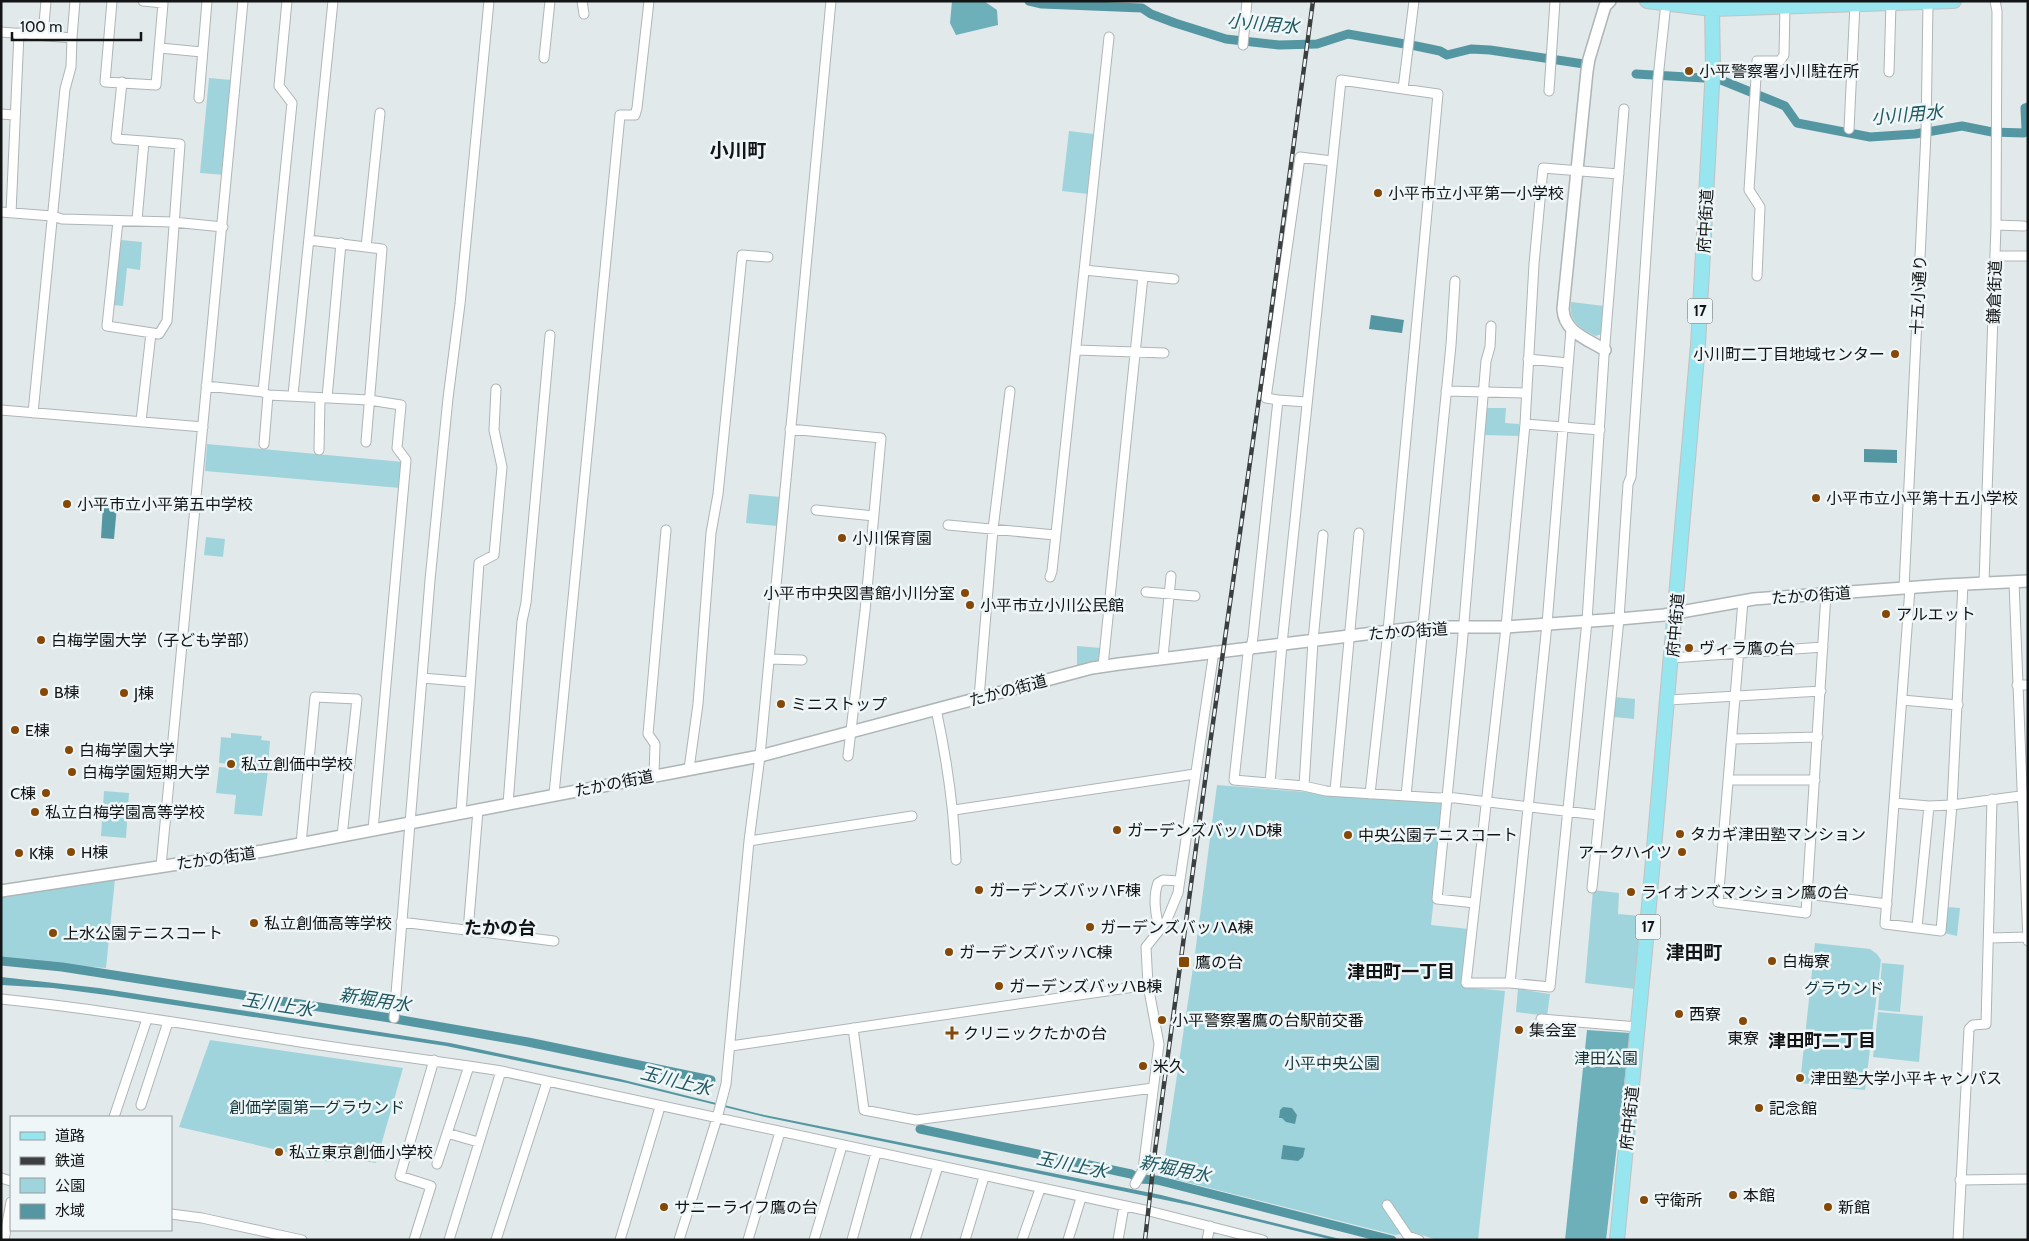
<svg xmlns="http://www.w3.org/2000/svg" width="2029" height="1241" font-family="Cabin,'Noto Sans JP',sans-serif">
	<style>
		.green { fill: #a0d4dd }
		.forest { fill: #6db0ba }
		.water { fill: #5497a2 }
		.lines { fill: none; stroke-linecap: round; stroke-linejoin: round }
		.canal { stroke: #5497a2; stroke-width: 9 }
		.minor-casing { stroke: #aeb5b6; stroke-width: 11 }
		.tertiary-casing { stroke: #aeb5b6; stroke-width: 14 }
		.primary-casing { stroke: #c1c2c2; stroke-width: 16 }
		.minor { stroke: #fff; stroke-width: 9 }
		.tertiary { stroke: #fff; stroke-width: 11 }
		.primary { stroke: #97e5ef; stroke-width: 14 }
		.rail-casing { stroke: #3c3f40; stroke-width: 4.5 }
		.rail { stroke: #eff6f7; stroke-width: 2.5; stroke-dasharray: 8; stroke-linecap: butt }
		.poi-dot { fill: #854807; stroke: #eff6f7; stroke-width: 2 }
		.labels { text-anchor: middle; stroke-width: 5; stroke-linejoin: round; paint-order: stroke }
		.shield { fill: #eff6f7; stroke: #545859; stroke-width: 1 }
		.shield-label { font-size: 15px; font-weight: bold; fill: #121415 }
		.poi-label { font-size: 16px; fill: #121415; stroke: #eff6f7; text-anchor: start }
		.street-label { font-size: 16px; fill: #121415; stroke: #eff6f7 }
		.park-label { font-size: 16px; fill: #13353a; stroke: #eff6f7 }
		.water-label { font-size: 18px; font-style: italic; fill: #205961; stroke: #eff6f7 }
		.neighbourhood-label { font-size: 18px; font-weight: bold; fill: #121415; stroke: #eff6f7 }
		.quarter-label { font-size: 19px; font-weight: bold; fill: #121415; stroke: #eff6f7 }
	</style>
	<rect width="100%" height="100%" fill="#e2e9ea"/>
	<!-- green -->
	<path class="green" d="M209,78L232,80L225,175L200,173Z
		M1069,131L1094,134L1088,194L1062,191Z
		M121,240L142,242L140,270L127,268L123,306L113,305Z
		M1571,302L1604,306L1602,334L1595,336C1580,328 1568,321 1571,302Z
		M1486,408H1506L1505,423L1519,424L1520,436L1484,435Z
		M207,444L403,462L400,488L205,471Z
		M749,494L780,497L777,526L746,523Z
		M206,537L225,539L223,557L204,555Z
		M1077,646L1101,648L1100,660L1077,666Z
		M1614,697L1635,699L1634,719L1614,717Z
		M231,733L262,736L261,740L270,741L268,767H259V770L228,767V764L219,763L221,737L231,738Z
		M219,767L268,771L262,816L234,814L236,795L216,793Z
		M1217,785L1444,803L1431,925L1469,929L1464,987L1505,991L1478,1240H1437L1413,1232L1395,1235L1162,1176L1194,961Z
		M104,791L129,793L126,838L101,836Z
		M115,879L106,968L1,960V896Z
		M1593,890L1619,893L1618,914L1642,916L1635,989L1585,983Z
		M1947,907L1960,908L1957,936L1944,933Z
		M1815,943L1870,949L1877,954L1881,960L1865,1090L1800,1083Z
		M1882,963L1904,965L1900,1012L1878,1010Z
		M1518,989L1550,994L1547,1016L1516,1012Z
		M1878,1012L1923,1016L1919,1062L1873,1057Z
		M210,1040L403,1068L376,1163L337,1157L330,1162L179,1127Z"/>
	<!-- forest -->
	<path class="forest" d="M952,1H984L997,10L998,25L956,35L950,23Z
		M1587,1030L1630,1033L1606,1240H1565Z"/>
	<!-- water -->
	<path class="water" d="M1371,315L1404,320L1402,333L1369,329Z
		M1864,449L1897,450V463L1864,462Z
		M103,505L117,506L114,539L101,538Z
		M1,977L99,988L450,1043L620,1079L760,1114L1161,1195L1344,1240H1333L1194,1206L765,1117L627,1083L446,1046L114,996L53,988L1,985Z
		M1283,1107L1292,1108L1297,1115L1295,1124L1286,1122L1282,1118H1279L1280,1110Z
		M1283,1145L1305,1148L1303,1157L1298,1161L1281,1159Z"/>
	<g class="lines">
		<!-- canal -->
		<path class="canal" d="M1029,1L1042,4L1142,8L1151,14L1175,23L1226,39L1279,45L1317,44L1348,34L1416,46L1440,51L1447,55L1471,49L1490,50L1584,64
			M1636,74L1704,78
			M1721,80L1785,106L1797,123L1870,137L1915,134L1962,126L1992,132L2024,133L2026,130L2025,108L2028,107
			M1,961L62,967L390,1018L528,1042L711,1080
			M920,1129L1131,1174L1140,1179L1157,1180L1392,1240"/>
		<!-- minor casing -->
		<g class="minor-casing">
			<path id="minor" d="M112,1L105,82L156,85L163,3L143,1
				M582,1L584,14
				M1,32L72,38L75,1
				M43,35L46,1
				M1243,45L1247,1
				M160,48L202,52
				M544,58L550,1
				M1889,72L1891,3
				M122,82L116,139L144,141
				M1403,89L1414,1
				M1549,91L1555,1
				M199,98L207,1
				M1,114L14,115
				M1849,129L1855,4
				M1332,161L1300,157L1266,398L1278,400L1253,637L1251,648L1248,653L1234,780L1304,786L1326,791L1439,798L1447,797L1598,815
				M1619,174L1543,168L1534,264L1525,424L1506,627L1466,983H1510L1550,987L1587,621L1604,356L1624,109
				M1,212L52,216L62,219L173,222L223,227
				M11,213L19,33
				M118,221L107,326L159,334L167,321L180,144L144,141L137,220
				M1996,225L2024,226
				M309,240L382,249L366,442
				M366,247L380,113
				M1995,256H2028
				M1084,270L1174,279
				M1757,276L1760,207L1749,190L1757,61H1780L1784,55L1785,6
				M1076,350L1164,353
				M1528,359L1568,363
				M206,386L263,392L268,395L369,400L401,405L397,448L406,460L373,830
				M1446,391L1526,393
				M263,392L292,103L279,86L287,1
				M293,395L333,1
				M327,398L341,243
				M1278,400L1307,402
				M1,410L203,427
				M33,413L65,89L71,67L72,38
				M141,421L151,333
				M1525,424L1600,430
				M790,429L881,438L865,611L848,756
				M264,444L268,395
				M319,450L320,398
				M816,510L874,516
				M948,525L1055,535
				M1050,577L1052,571L1109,37
				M2014,582L2028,941
				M1984,583L1996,225L1997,11L1995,1
				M1904,588L1926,133L1928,2
				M1910,588L1885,924L1941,931L1952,805L1963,584
				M1146,592L1195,596
				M1743,601L1718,902L1806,913L1826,594
				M1163,657L1171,576
				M1672,658L1823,647
				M769,659L802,660
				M1103,666L1143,276
				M422,678L470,682
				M2017,685H2028
				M979,698L993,529L1010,391
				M1668,700L1821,691
				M1902,700L1958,705
				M936,709C947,760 954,808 956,860
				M1732,739L1818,737
				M689,769L698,704L711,533L718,494L742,255L768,257
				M654,775L655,744L648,734L666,530
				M1728,780H1815
				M1270,783L1282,644L1341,80L1438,94L1388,631L1370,794
				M1304,786L1313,641L1323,535
				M1335,791L1359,533
				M554,794L620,115H635L637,108L649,1
				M1406,796L1451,345L1455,281
				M1894,803L1929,806L1952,805L2028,795
				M508,804L522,621L526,603L550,335
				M954,810L1195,774
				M461,813L479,563L494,555L502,467L494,430L496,389
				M749,841L912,816
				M301,844L315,697L357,699L342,836
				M161,866L243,1
				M1592,888L1619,619L1628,484L1631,477L1658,78L1666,3
				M1807,894L1887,904
				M1475,903L1437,899L1462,646L1486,361L1490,347L1491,326
				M401,922L554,941
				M1917,927L1929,806
				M1160,928C1155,916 1153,896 1158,883L1163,880L1179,881
				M468,931L478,810
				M1989,938L2028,937
				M1510,983L1547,624L1571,330
				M1,999C99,1009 197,1026 294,1041C363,1052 432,1060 501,1071L1149,1211L1263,1240
				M394,1018L430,580L448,398L460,304L489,1
				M1541,1019L1638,1027
				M853,1028L864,1110L916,1120L1153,1088
				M731,1046L1148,985
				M141,1105L168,1022
				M114,1117L147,1019
				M447,1133L478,1142
				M437,1164L469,1066
				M1,1178L11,1181
				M1960,1180L2028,1179
				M1135,1184L1143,1170L1159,1044L1148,985L1146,947L1166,922L1178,893L1214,651
				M1387,1205L1408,1236L1419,1240
				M171,1214L202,1218L302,1240
				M4,1240L11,1202
				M414,1240L431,1186L400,1176L434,1060
				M449,1240L501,1071
				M496,1240L547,1082
				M620,1240L660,1107
				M679,1240L717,1118L726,1084L749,841L760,756L831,1
				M748,1240L780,1132
				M814,1240L842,1146
				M852,1240L876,1153
				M915,1240L938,1166
				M965,1240L984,1177
				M1022,1240L1040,1189
				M1068,1240L1081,1198
				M1118,1240L1124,1206
				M1207,1240L1210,1226
				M1958,1240L1969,1029L1973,1025L1986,1024L1992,799"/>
		</g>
		<!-- tertiary casing -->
		<g class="tertiary-casing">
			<path id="tertiary" d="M1605,350C1587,339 1564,332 1563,309L1587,71L1589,59L1605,6L1610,1
				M1,891L263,851L760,756L1092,668L1119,664L1423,627H1506L1619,619L1664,615L1754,599L1945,585L2028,581"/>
		</g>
		<!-- primary casing -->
		<g class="primary-casing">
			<path id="primary" d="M1647,1L1712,9L1954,1
				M1617,1240L1645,951L1698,345L1713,67L1712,9"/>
		</g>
		<!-- minor -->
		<use href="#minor" class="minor"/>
		<!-- tertiary -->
		<use href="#tertiary" class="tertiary"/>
		<!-- primary -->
		<use href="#primary" class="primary"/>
		<!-- rail casing -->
		<g class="rail-casing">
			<path id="rail" d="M1145,1240L1155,1151L1210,744L1269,328L1313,1"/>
		</g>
		<!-- rail -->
		<use href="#rail" class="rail"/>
	</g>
	<!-- markers -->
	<g class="poi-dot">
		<circle cx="1689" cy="71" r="5"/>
		<circle cx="1378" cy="193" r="5"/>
		<circle cx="1895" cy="354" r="5"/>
		<circle cx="1816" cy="498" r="5"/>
		<circle cx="67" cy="504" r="5"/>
		<circle cx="842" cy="538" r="5"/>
		<circle cx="965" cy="593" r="5"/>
		<circle cx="970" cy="605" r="5"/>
		<circle cx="1886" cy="614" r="5"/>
		<circle cx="41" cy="640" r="5"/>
		<circle cx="1689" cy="648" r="5"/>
		<circle cx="44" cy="692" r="5"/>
		<circle cx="124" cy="693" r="5"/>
		<circle cx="781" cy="704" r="5"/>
		<circle cx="15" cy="730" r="5"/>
		<circle cx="69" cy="750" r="5"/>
		<circle cx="231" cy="764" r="5"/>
		<circle cx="72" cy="772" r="5"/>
		<circle cx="46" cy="793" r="5"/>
		<circle cx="35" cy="812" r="5"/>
		<circle cx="1117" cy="830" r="5"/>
		<circle cx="1680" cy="834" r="5"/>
		<circle cx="1348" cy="835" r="5"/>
		<circle cx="71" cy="852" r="5"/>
		<circle cx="1682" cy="852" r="5"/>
		<circle cx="19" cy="853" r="5"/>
		<circle cx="979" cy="890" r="5"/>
		<circle cx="1631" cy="892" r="5"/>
		<circle cx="254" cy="923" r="5"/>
		<circle cx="1090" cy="927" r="5"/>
		<circle cx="53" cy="933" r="5"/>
		<circle cx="949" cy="952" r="5"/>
		<circle cx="1772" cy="961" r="5"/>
		<rect x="1178" y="956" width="12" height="12" rx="2.5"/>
		<circle cx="999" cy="986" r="5"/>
		<circle cx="1679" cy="1014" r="5"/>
		<circle cx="1162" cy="1020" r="5"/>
		<circle cx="1743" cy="1021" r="5"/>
		<circle cx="1519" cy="1030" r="5"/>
		<path d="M949.5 1025.5h5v5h5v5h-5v5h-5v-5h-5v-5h5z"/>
		<circle cx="1143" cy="1066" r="5"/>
		<circle cx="1800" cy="1078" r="5"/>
		<circle cx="1759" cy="1108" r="5"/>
		<circle cx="279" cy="1152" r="5"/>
		<circle cx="1733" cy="1195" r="5"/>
		<circle cx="1644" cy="1200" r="5"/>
		<circle cx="664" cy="1207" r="5"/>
		<circle cx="1828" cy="1207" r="5"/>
	</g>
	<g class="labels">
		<!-- shield labels -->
		<g class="shield">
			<rect x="1687.5" y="298.5" width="25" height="25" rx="4"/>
			<rect x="1635.5" y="914.5" width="25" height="25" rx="4"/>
		</g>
		<g class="shield-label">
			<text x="1700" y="316">17</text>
			<text x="1648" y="932">17</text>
		</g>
		<!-- poi labels -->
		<g class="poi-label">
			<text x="1699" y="77">小平警察署小川駐在所</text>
			<text x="1388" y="199">小平市立小平第一小学校</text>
			<text x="1885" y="360" text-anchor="end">小川町二丁目地域センター</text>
			<text x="1826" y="504">小平市立小平第十五小学校</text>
			<text x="77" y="510">小平市立小平第五中学校</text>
			<text x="852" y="544">小川保育園</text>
			<text x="955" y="599" text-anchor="end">小平市中央図書館小川分室</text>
			<text x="980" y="611">小平市立小川公民館</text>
			<text x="1896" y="620">アルエット</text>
			<text x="51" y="646">白梅学園大学（子ども学部）</text>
			<text x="1699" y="654">ヴィラ鷹の台</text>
			<text x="54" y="698">B棟</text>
			<text x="134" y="699">J棟</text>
			<text x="791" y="710">ミニストップ</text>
			<text x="25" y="736">E棟</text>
			<text x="79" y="756">白梅学園大学</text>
			<text x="241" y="770">私立創価中学校</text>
			<text x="82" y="778">白梅学園短期大学</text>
			<text x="36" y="799" text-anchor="end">C棟</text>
			<text x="45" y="818">私立白梅学園高等学校</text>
			<text x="1127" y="836">ガーデンズバッハD棟</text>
			<text x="1690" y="840">タカギ津田塾マンション</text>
			<text x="1358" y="841">中央公園テニスコート</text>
			<text x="81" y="858">H棟</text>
			<text x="1672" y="858" text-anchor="end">アークハイツ</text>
			<text x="29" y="859">K棟</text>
			<text x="989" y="896">ガーデンズバッハF棟</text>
			<text x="1641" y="898">ライオンズマンション鷹の台</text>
			<text x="264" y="929">私立創価高等学校</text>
			<text x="1100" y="933">ガーデンズバッハA棟</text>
			<text x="63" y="939">上水公園テニスコート</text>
			<text x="959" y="958">ガーデンズバッハC棟</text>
			<text x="1782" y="967">白梅寮</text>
			<text x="1195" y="968">鷹の台</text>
			<text x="1009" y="992">ガーデンズバッハB棟</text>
			<text x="1689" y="1020">西寮</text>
			<text x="1172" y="1026">小平警察署鷹の台駅前交番</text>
			<text x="1529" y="1036">集会室</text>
			<text x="963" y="1039">クリニックたかの台</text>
			<text x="1743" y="1044" text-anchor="middle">東寮</text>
			<text x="1153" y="1072">米久</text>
			<text x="1810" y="1084">津田塾大学小平キャンパス</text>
			<text x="1769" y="1114">記念館</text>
			<text x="289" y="1158">私立東京創価小学校</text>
			<text x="1743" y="1201">本館</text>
			<text x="1654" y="1206">守衛所</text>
			<text x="674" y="1213">サニーライフ鷹の台</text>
			<text x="1838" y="1213">新館</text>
		</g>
		<!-- street labels -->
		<g class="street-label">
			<text transform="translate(1705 221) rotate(-87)" y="6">府中街道</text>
			<text transform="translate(1994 292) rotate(-88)" y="6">鎌倉街道</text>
			<text transform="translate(1918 295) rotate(-87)" y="6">十五小通り</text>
			<text transform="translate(1811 595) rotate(-4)" y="6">たかの街道</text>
			<text transform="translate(1675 625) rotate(-85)" y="6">府中街道</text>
			<text transform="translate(1408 631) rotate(-4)" y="6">たかの街道</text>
			<text transform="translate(1008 690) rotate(-15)" y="6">たかの街道</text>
			<text transform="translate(614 783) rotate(-11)" y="6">たかの街道</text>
			<text transform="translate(216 858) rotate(-8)" y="6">たかの街道</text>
			<text transform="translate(1629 1118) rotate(-84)" y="6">府中街道</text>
		</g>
		<!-- park labels -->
		<g class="park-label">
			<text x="1844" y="994">グラウンド</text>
			<text x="1606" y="1064">津田公園</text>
			<text x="1332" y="1069">小平中央公園</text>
			<text x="317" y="1113">創価学園第一グラウンド</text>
		</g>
		<!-- water labels -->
		<g class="water-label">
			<text transform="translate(1263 24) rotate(5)" y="6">小川用水</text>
			<text transform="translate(1907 115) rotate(-5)" y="6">小川用水</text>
			<text transform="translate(375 1000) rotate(9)" y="6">新堀用水</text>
			<text transform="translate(278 1005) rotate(9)" y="6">玉川上水</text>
			<text transform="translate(676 1081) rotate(14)" y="6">玉川上水</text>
			<text transform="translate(1072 1165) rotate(12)" y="6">玉川上水</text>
			<text transform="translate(1175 1169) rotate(12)" y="6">新堀用水</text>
		</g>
		<!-- neighbourhood labels -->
		<g class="neighbourhood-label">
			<text x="500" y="934">たかの台</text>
			<text x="1401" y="978">津田町一丁目</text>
			<text x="1822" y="1047">津田町二丁目</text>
		</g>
		<!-- quarter labels -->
		<g class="quarter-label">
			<text x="738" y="157">小川町</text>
			<text x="1694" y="959">津田町</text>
		</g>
	</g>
	<!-- border -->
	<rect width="2029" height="1241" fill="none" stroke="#121415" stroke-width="5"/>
	<!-- legend -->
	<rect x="10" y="1116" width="162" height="115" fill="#eff6f7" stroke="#979c9d"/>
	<rect x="20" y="1132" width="25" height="8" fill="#97e5ef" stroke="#979c9d"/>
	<text x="55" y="1141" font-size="15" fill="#121415">道路</text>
	<rect x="20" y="1157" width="25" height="8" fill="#3c3f40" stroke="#979c9d"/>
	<text x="55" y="1166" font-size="15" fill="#121415">鉄道</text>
	<rect x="20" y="1178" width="25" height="15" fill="#a0d4dd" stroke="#979c9d"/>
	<text x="55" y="1191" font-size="15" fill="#121415">公園</text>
	<rect x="20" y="1204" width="25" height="15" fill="#5497a2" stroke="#979c9d"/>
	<text x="55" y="1216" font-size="15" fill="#121415">水域</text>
	<!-- scale -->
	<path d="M12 32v8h129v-8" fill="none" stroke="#121415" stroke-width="2.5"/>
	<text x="20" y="32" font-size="15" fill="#121415" stroke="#eff6f7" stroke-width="4" paint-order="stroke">100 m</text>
</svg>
